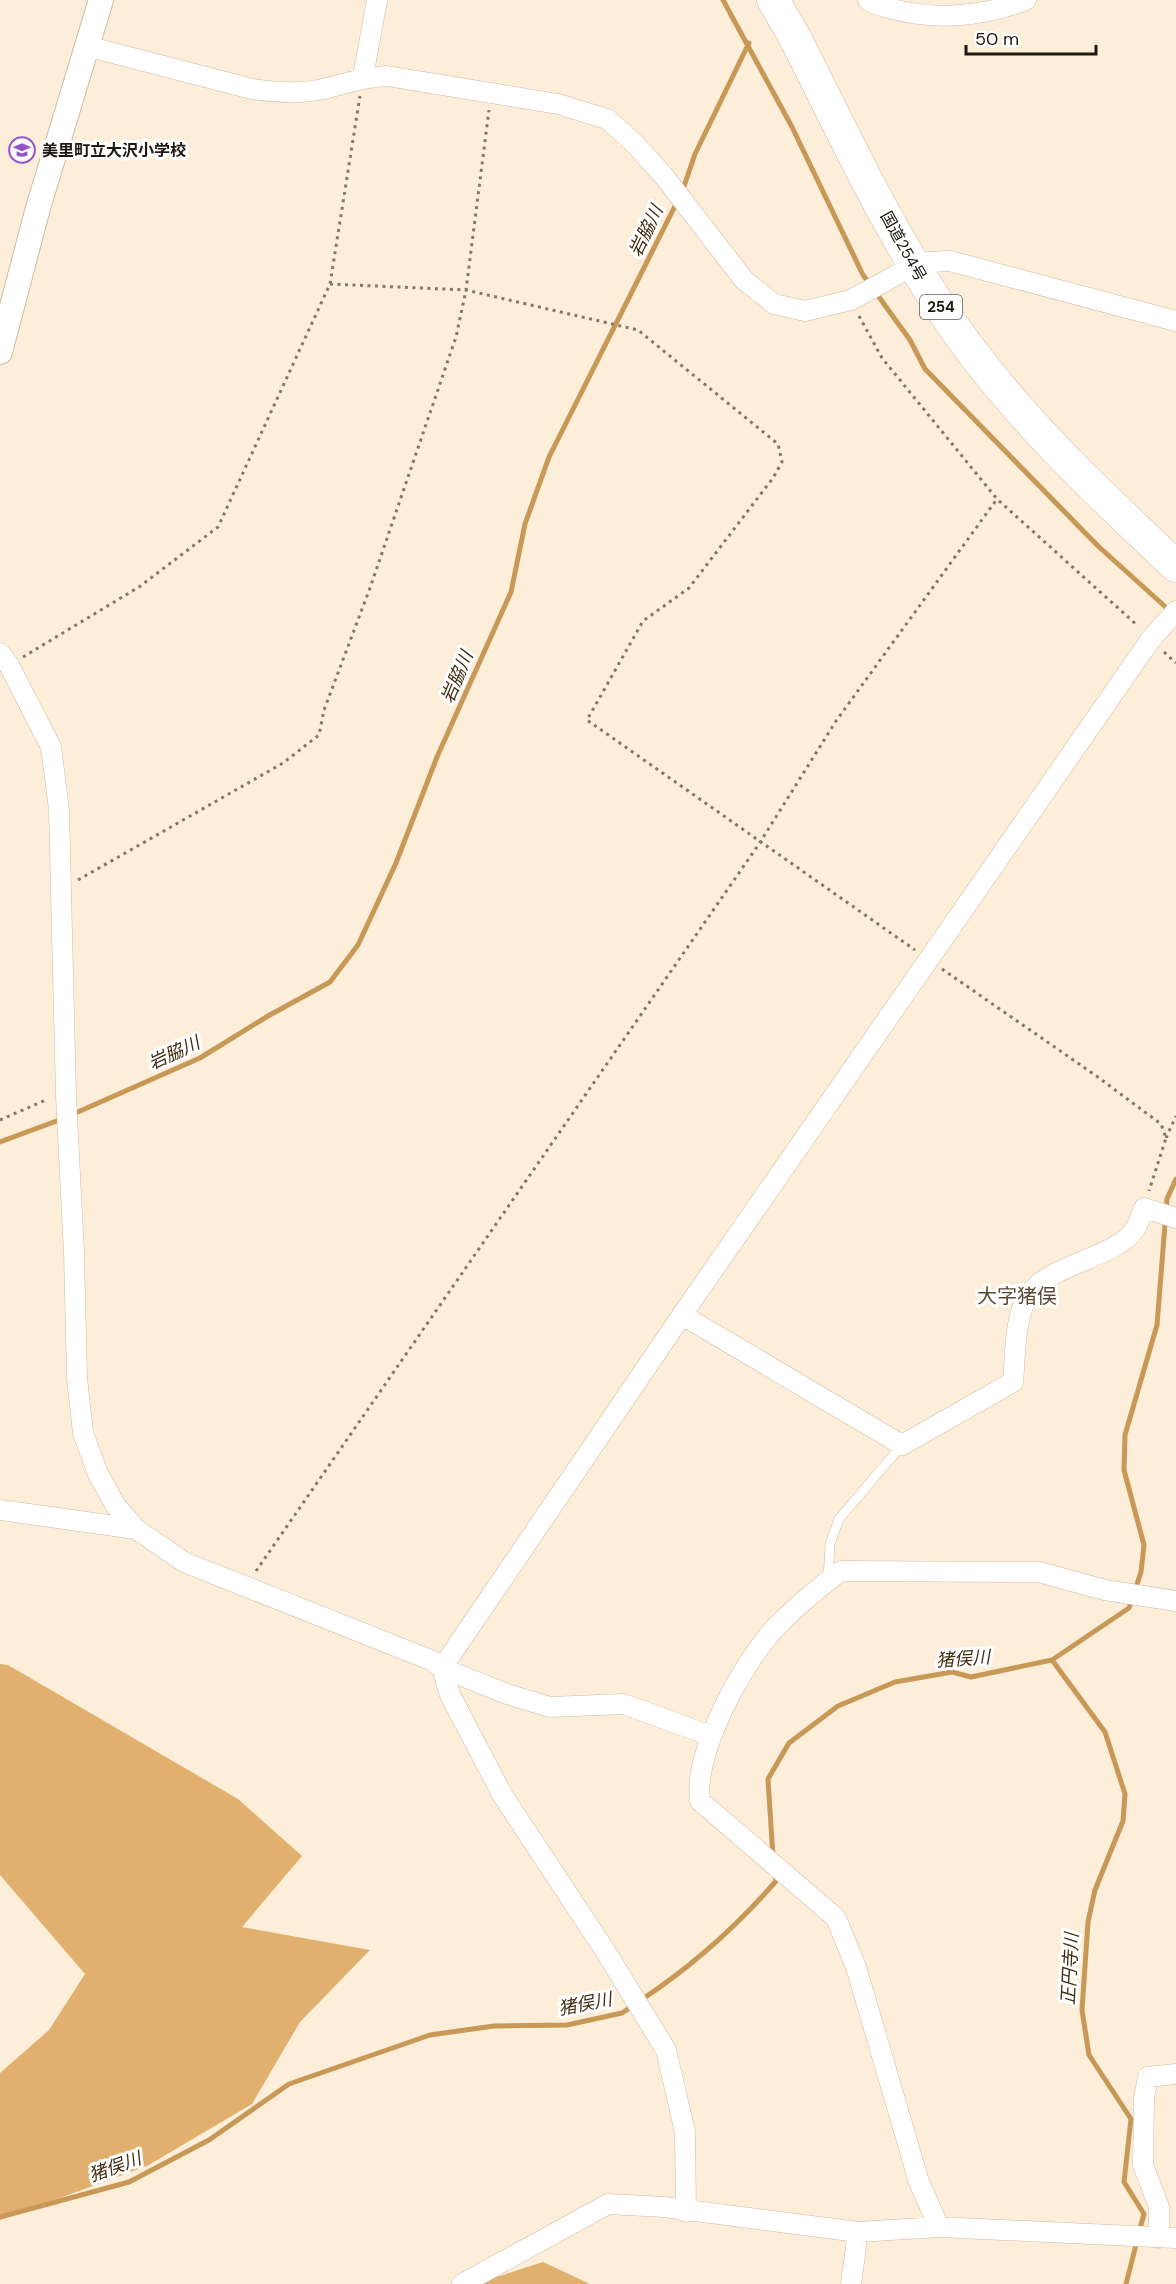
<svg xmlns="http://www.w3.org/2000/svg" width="1176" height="2284" font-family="'DM Sans','Noto Sans JP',sans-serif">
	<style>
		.forest { fill: #e1b06f }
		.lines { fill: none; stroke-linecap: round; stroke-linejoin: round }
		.stream { stroke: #c89857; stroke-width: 5 }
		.service-casing { stroke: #cdbba3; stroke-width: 10 }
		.minor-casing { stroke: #cdbba3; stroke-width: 21 }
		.tertiary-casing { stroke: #cdbba3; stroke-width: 26 }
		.trunk-casing { stroke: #cdbba3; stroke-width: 33 }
		.path { stroke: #83796b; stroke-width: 3; stroke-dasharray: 3 4.5; stroke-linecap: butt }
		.service { stroke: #fff; stroke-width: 9 }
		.minor { stroke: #fff; stroke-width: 20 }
		.tertiary { stroke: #fff; stroke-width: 24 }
		.trunk { stroke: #fff; stroke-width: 32 }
		.labels { text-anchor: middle; stroke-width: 6; stroke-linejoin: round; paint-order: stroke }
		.shield { fill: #fff; stroke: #625d57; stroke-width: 1.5 }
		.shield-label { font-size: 15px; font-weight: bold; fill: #1e180f }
		.poi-label { font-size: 16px; font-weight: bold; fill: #1e180f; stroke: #fff; text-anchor: start }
		.street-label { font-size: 16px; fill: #1e180f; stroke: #fff }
		.water-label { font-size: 18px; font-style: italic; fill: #412d10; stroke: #fff }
		.quarter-label { font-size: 20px; fill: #5a4a35; stroke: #fff }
	</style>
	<rect width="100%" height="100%" fill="#fdeeda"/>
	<!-- forest -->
	<path class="forest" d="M0,1664L8,1665L238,1799L302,1856L242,1927L370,1950L300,2022L252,2104L147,2166L0,2220V2073L49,2030L85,1974L0,1875Z
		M543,2262L590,2284H475Z"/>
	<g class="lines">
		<!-- stream -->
		<path class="stream" d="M723,0L792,127L863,275L910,340L925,369L1098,546L1170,611
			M682,192L695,154L749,43
			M71,1115L200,1058L268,1016L330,982L358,945L396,863L437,757L511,592L525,524L549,457L678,200
			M0,1142L62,1119
			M1135,1590L1141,1572L1144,1545L1124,1470L1125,1435L1157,1325L1167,1199L1176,1179
			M1052,1660L1105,1732L1125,1794L1123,1821L1095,1890L1088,1922L1082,2010L1089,2055L1131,2119L1124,2182L1144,2214L1139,2232
			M773,1857L768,1779L789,1743L838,1706L895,1682L952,1672L971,1677L1052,1660L1129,1608L1132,1599
			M641,2000C691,1967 736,1927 776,1881L775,1873
			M0,2217L129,2182L209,2140L289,2084L430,2035L494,2026L567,2025L622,2013L634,2005
			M1126,2284L1137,2241"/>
		<!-- service casing -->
		<g class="service-casing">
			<path id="service" d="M828,1580L830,1544L839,1519L902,1445"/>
		</g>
		<!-- minor casing -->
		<g class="minor-casing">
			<path id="minor" d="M868,0C874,5 882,6 889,8C933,21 983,17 1026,0
				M86,46L252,89C273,92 296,94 318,90C343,85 360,77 387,76L558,104L607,119L633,142L663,175L744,280L774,304L805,311L851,300L913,266L929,262L950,261L1176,321
				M363,77L377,0
				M0,653L9,665L51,747L59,809L66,1096L74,1253L77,1378L83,1433L98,1474L116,1506L136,1529L184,1562L433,1661L442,1668L507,1694L550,1707L624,1704L711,1736
				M682,1315L902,1445L1013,1382C1016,1353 1013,1315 1032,1291C1053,1264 1119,1256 1135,1229C1139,1223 1141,1215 1144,1208L1176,1218
				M0,1510L136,1529
				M686,2212L685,2132L666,2050L604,1949L503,1796L450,1695L442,1668L682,1315L1151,639L1176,611
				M939,2227L919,2182L856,1967L836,1918L700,1801C693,1752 744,1660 778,1625C798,1605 819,1587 841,1571L1039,1572L1105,1590L1176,1601
				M1159,2238V2207L1143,2165L1144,2098L1148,2077L1176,2074
				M462,2284L608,2204L664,2207L858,2232L939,2227L1176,2238
				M851,2284L858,2232"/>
		</g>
		<!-- tertiary casing -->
		<g class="tertiary-casing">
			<path id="tertiary" d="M0,352L38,208L101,0"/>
		</g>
		<!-- trunk casing -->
		<g class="trunk-casing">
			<path id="trunk" d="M773,0L793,34C844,134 891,238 956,330C1018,418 1098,493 1176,566"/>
		</g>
		<!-- path -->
		<path class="path" d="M330,284L466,290L638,330L778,444L782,462L773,478L689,588L643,621L587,720L915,950
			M859,316L882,358L997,499L1138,626
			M1164,652L1176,663
			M23,657L139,587L218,527L330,284L360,96
			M78,880L283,763L319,735L324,710L370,588L456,337L466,290L489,110
			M942,969L1095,1075L1161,1124L1166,1138L1149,1191
			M0,1120L48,1099
			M1166,1138L1176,1116
			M256,1571L759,844L836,721L997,499"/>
		<!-- service -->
		<use href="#service" class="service"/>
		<!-- minor -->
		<use href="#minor" class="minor"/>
		<!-- tertiary -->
		<use href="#tertiary" class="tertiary"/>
		<!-- trunk -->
		<use href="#trunk" class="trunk"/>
	</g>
	<!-- icons -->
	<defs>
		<g id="school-ring" transform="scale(1.35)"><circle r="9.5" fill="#fff" stroke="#9353c9" stroke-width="1.5"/><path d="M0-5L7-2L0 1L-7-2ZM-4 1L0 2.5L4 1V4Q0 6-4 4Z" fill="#9353c9"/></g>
	</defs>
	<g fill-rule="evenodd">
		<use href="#school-ring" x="22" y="150"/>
	</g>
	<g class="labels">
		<!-- shield labels -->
		<rect class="shield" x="920" y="295" width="42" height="24" rx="4.5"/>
		<g class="shield-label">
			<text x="941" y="312">254</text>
		</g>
		<!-- poi labels -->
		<g class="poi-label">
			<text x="42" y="156">美里町立大沢小学校</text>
		</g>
		<!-- street labels -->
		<g class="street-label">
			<text transform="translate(904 246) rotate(61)" y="6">国道254号</text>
		</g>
		<!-- water labels -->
		<g class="water-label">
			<text transform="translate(646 231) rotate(-64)" y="6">岩脇川</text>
			<text transform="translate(457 677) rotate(-67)" y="6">岩脇川</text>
			<text transform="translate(174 1053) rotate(-25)" y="6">岩脇川</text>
			<text transform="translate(963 1659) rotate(-4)" y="6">猪俣川</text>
			<text transform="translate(1070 1969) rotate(-87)" y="6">正円寺川</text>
			<text transform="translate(585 2004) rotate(-11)" y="6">猪俣川</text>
			<text transform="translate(115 2167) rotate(-20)" y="6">猪俣川</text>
		</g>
		<!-- quarter labels -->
		<g class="quarter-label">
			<text x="1017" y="1303">大字猪俣</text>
		</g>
	</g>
	<!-- scale -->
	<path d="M966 45v9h130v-9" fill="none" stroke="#1e180f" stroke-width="3"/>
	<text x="975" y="45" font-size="18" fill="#1e180f" stroke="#ffffff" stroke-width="4.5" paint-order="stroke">50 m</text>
</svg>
